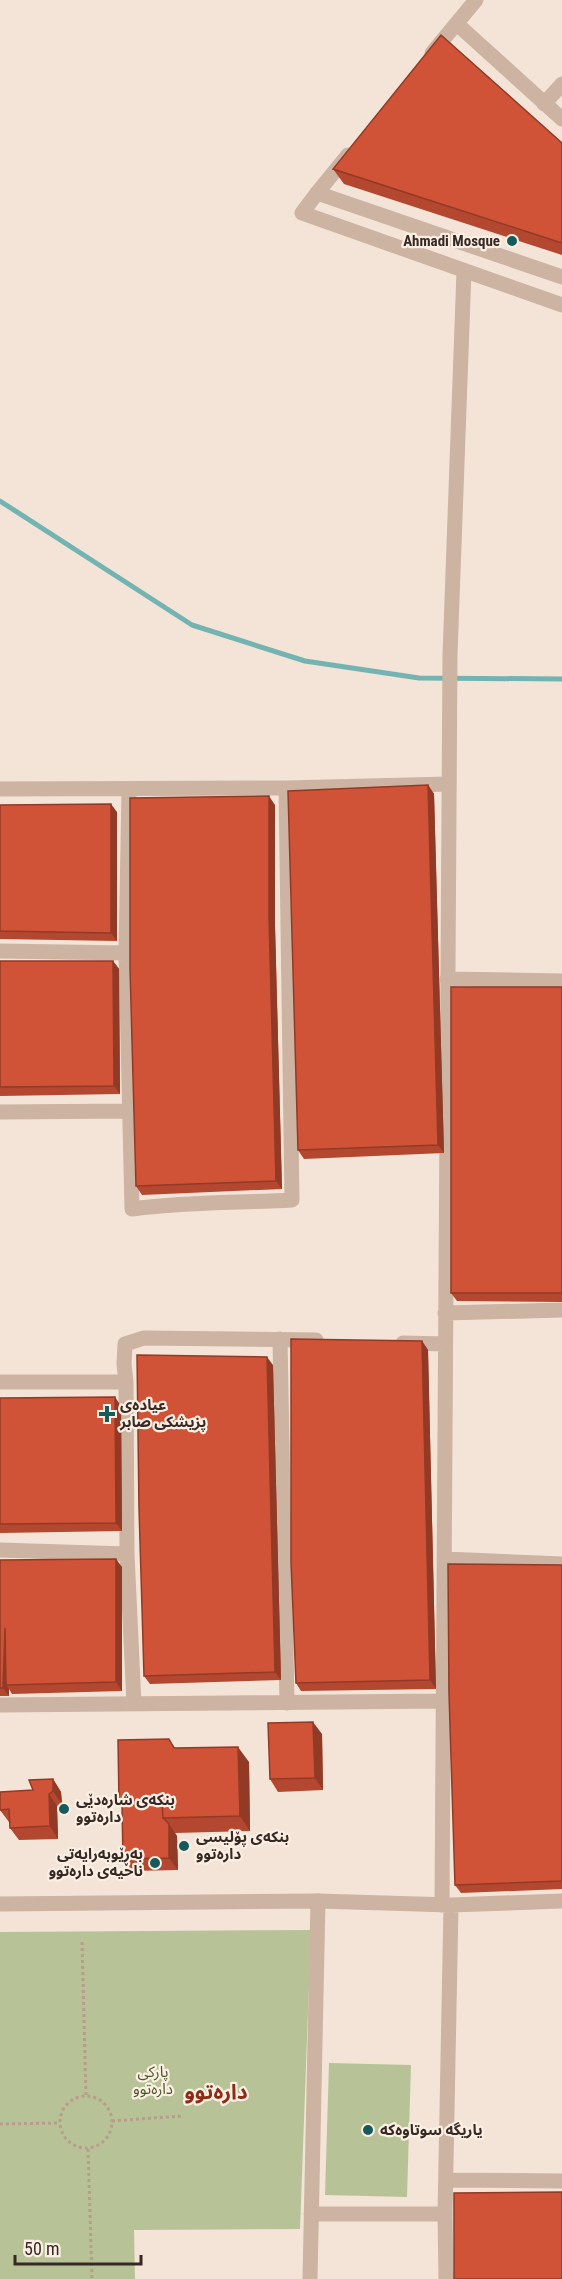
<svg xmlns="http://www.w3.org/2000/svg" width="562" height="2279" font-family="'Roboto Condensed','Noto Sans Arabic',sans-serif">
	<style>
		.green { fill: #b7c396 }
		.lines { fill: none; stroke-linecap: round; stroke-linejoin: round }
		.stream { stroke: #73b3b2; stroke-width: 5 }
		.path { stroke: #b89c8c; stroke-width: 3; stroke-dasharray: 3 3; stroke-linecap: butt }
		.minor { stroke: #ccb3a2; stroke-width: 15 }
		.tertiary { stroke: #ccb3a2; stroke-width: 15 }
		.wall { fill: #b4472f }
		.shaded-wall { fill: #923a26 }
		.building { fill: #d15337; stroke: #923a26; stroke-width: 1.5 }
		.poi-dot { fill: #175a5b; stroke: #fbefe3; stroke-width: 2 }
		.labels { text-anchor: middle; stroke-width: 4.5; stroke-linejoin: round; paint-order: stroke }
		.poi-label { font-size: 15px; font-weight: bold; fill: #362925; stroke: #fbefe3; text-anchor: start }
		.park-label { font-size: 15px; fill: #485627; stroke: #fbefe3 }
		.district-label { font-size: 21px; font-weight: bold; fill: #8c2c17; stroke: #fbefe3 }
	</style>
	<rect width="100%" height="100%" fill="#f3e4d7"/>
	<!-- green -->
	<path class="green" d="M311,1930L300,2229L134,2230L135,2279H0V1932Z
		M329,2063L411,2065L407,2197L325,2195Z"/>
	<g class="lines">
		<!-- stream -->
		<path class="stream" d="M0,501L192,625L305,661L419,678L562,679"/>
		<!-- path -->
		<path class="path" d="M82,1942L86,2096
			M60 2122a26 26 0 1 1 52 0a26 26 0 1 1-52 0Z
			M112,2121L181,2116
			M0,2124L60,2123
			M88,2149L92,2279"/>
		<!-- minor -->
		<path class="minor" d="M457,24L562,119
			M432,53L476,0
			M544,104L562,84
			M317,193L348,155
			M0,789L286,788L449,784
			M129,790L126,953L132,1209C185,1202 238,1203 292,1200L286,788
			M0,951L126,953
			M447,979L562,981
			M0,1112L129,1111
			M445,1313L562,1310
			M280,1339L287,1703
			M403,1343L445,1344
			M0,1382H126
			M0,1550L127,1554
			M444,1559L562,1564
			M134,1704L127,1554L126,1382L124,1364L125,1344L144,1338L316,1340
			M0,1705L443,1701
			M442,1905L450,655L464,271
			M311,2214H445
			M310,2279L318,1901"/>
		<!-- tertiary -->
		<path class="tertiary" d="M562,277L317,193L302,213L562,305
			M0,1904L318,1901L451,1905L562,1901
			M447,2180L562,2181
			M446,2279L445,2214L451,1905"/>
	</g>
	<!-- wall -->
	<path class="wall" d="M562,143V255L344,184L333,169Z
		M428,785L434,794L444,1153L304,1159L298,1150Z
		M0,805L117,812V941L0,939Z
		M275,805V926L282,1189L142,1195L136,1186Z
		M0,961H113L119,969L120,1094L0,1096Z
		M562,987V1302L457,1301L451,1293Z
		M422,1341L428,1350L436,1689L301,1691L296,1683Z
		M273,1365L281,1680L150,1684L144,1676Z
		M0,1398L121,1406L122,1531L0,1533Z
		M0,1560L122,1567V1691L12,1694L9,1689V1696H0Z
		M562,1565V1889L461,1893L455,1885Z
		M322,1734L323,1790L278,1792L270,1779Z
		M169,1739L175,1748L249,1762L250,1831L175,1833L177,1836L178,1870L131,1871L123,1859L122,1805L119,1802Z
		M53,1779L61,1792L62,1804L57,1806L58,1839L19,1840L10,1828V1822H9L0,1810Z"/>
	<!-- shaded-wall -->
	<path class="shaded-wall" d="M428,785L434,794L444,1153L438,1145Z
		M269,796L275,805V926L282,1189L276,1181L269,918Z
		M111,804L117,812V941L111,933Z
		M113,961L119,969L120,1094L114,1086Z
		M422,1341L428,1350L436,1689L430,1680Z
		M267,1357L273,1365L281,1680L275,1672Z
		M115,1397L121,1406L122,1531L116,1523Z
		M116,1559L122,1567V1691L116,1682Z
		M5,1628L6,1685L9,1689V1696L3,1688Z
		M313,1722L322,1734L323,1790L315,1778Z
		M238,1747L249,1762L250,1831L240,1816Z
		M53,1779L61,1792L62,1804L53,1791Z
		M49,1794L57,1806L58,1839L50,1826Z
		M169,1824L177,1836L178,1870L169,1858Z"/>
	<!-- building -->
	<path class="building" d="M441,35L562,143V243L333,169Z
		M428,785L438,1145L298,1150L288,791Z
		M269,796V918L276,1181L136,1186L130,968V798Z
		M111,804V933L0,931V805Z
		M0,961H113L114,1086L0,1087Z
		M451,987H562V1293H451Z
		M291,1339L422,1341L430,1680L296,1683L291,1562Z
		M137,1355L267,1357L275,1672L144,1676L139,1508Z
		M115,1397L116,1523L0,1524V1398Z
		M116,1559V1682L6,1685L5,1628L3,1688H0V1560Z
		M448,1564L562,1565V1881L455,1885L449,1693Z
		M313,1722L315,1778L270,1779L268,1723Z
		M169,1739L174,1748L238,1747L240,1816L163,1818L162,1800L119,1802L118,1740Z
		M53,1779V1791L49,1794L50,1826L10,1828L9,1809L0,1810V1792L33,1790L29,1780Z
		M162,1804L163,1818L169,1824V1858L123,1859L122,1805Z
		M562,2192V2279H454V2193Z"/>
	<!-- markers -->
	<g class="poi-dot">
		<circle cx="512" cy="241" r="6"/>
		<path d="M104 1405h6v6h6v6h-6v6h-6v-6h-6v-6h6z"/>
		<circle cx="64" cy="1809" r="6"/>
		<circle cx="184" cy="1846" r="6"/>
		<circle cx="155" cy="1863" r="6"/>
		<circle cx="368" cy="2130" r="6"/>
	</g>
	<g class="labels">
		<!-- poi labels -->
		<g class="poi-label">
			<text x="500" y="246" text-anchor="end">Ahmadi Mosque</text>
			<text x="120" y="1410">عیادەی<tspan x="120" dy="17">پزیشکی صابر</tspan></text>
			<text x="76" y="1805">بنکەی شارەدێی<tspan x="76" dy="17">دارەتوو</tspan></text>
			<text x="196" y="1842">بنکەی پۆلیسی<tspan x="196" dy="17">دارەتوو</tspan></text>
			<text x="143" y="1859" text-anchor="end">بەڕێوبەرایەتی<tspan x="143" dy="17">ناحیەی دارەتوو</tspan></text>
			<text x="380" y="2135">یاریگە سوتاوەکە</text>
		</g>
		<!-- park labels -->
		<g class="park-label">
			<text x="153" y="2077">پارکی<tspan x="153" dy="17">دارەتوو</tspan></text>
		</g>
		<!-- district labels -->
		<g class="district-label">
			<text x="216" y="2099">دارەتوو</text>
		</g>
	</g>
	<!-- scale -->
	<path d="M15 2255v9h126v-9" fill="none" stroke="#362925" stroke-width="3"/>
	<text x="24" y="2255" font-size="18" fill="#362925" stroke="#fbefe3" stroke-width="4.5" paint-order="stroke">50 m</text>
</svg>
